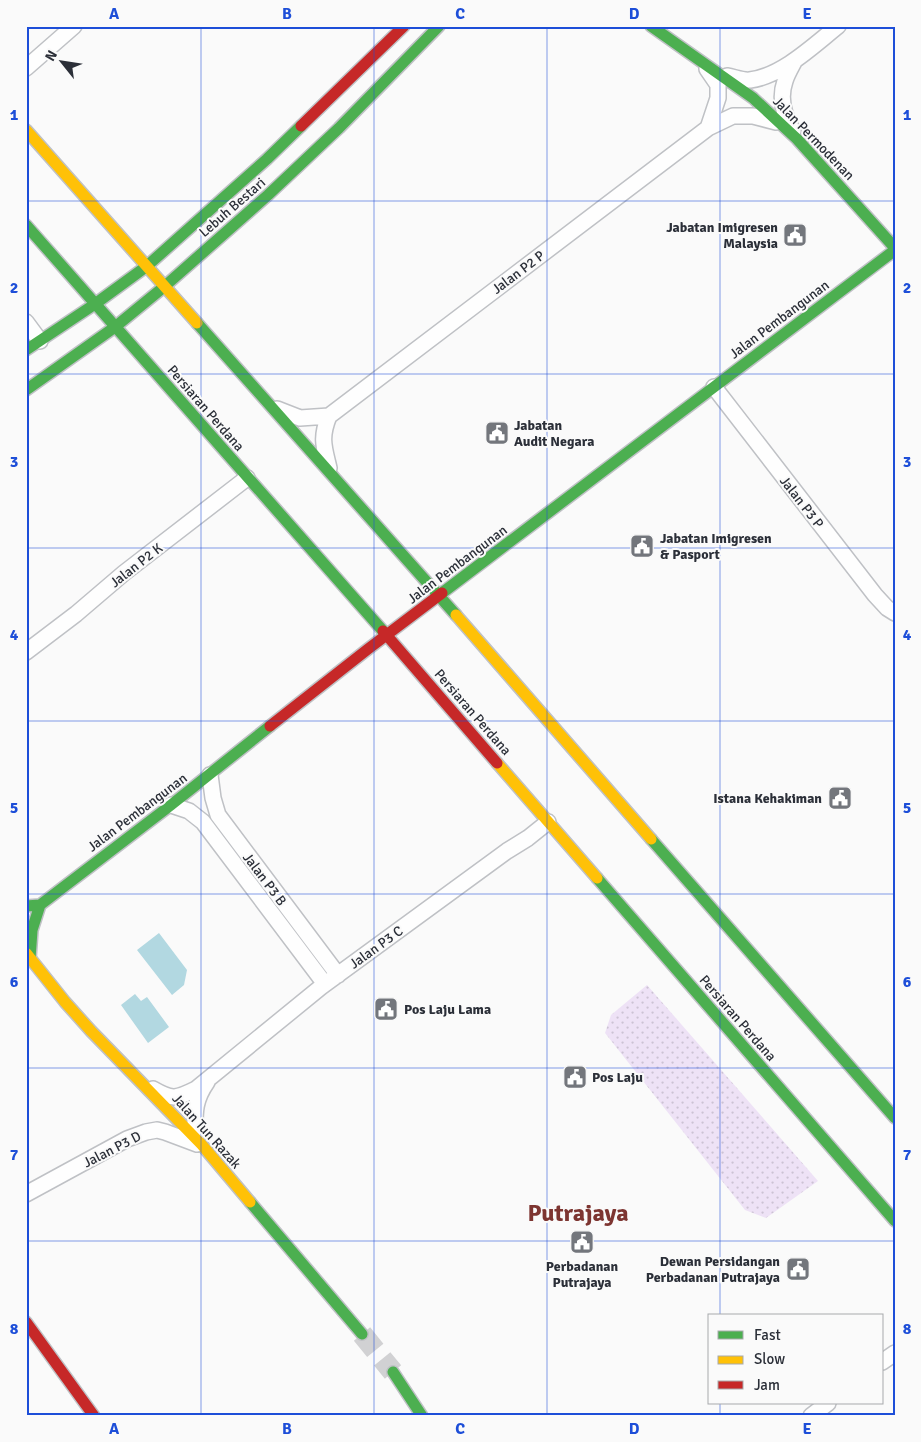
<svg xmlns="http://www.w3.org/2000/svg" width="921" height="1442" font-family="Signika,sans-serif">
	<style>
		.grass { fill: url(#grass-dots) }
		.water { fill: #b2d8e1 }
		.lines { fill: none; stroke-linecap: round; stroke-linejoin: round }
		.secondary-tunnel { stroke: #d1d1d3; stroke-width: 21; stroke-dasharray: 21 11; stroke-linecap: butt }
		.street-casing { stroke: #bfc1c5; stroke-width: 18 }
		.fast-casing { stroke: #bfc1c5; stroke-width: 14 }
		.slow-casing { stroke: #bfc1c5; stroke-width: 14 }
		.jam-casing { stroke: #bfc1c5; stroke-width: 14 }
		.street { stroke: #fefefe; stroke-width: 15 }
		.fast { stroke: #4caf50; stroke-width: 11 }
		.slow { stroke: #ffc107; stroke-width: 11 }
		.jam { stroke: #c62828; stroke-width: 11 }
		.grid { fill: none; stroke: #1d4ed8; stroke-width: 1; stroke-opacity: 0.55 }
		.labels { text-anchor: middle; stroke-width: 4; stroke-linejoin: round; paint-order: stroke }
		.street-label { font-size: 14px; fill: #2b2f38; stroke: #fafafa }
		.poi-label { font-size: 14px; font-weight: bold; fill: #2b2f38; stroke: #fafafa; text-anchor: start }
		.town-label { font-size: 24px; font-weight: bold; fill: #7d3531; stroke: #fafafa }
		.neatline { fill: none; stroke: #1d4ed8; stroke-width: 2 }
		.grid-label { font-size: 16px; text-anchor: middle; font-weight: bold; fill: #1d4ed8 }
	</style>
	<defs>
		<pattern id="grass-dots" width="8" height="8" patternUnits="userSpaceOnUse" patternTransform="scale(1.25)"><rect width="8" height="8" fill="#eee2f6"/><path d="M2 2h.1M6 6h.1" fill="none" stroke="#ccc2d4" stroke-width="1.8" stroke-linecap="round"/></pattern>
	</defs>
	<rect width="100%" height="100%" fill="#fafafa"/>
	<!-- grass -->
	<path class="grass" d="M647,985L818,1181L766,1218L745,1210L605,1033L611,1015Z"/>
	<!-- water -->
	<path class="water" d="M159,933L187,970L184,985L172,995L137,950Z
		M135,994L141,1001L147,997L169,1027L148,1043L121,1005Z"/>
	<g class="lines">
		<!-- secondary-tunnel -->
		<path class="secondary-tunnel" d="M362,1334L393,1372"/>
		<!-- street casing -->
		<g class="street-casing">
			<path id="street" d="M26,68L74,26
				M707,69L718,85V98L708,128
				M727,76C734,77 743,81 750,80C782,76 813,46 838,26
				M793,131C784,116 779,98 785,81C787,74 792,66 795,60
				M26,322L40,341
				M714,387L875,595L887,608L895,613
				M277,409L300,418L329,416
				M329,468C324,447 320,438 329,416L708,128L733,116H753L776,122
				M26,652L76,614L124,573L247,478
				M210,775L213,798L218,815L338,975
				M171,805L189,811L203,822L325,984
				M153,1089C172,1100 176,1099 196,1089L321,987L507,851L528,838L548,822
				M195,1138C195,1115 193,1102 207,1082
				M26,1194L127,1139L146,1132L157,1130L165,1132L197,1144
				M882,1362L895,1353
				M811,1416L828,1403"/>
		</g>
		<!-- fast casing -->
		<g class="fast-casing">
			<path id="fast" d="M651,26L753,98L797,139L895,248
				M26,225L383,631
				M197,323L456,615
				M26,350L95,304L147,266L267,159L301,126
				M26,390L115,327L165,286L268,195L339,128L439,26
				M442,593L895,250
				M651,839L895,1118
				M597,878L895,1221
				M26,906L40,905L171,805L270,726
				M30,959L32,930L40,905
				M250,1202L362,1334
				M393,1372L422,1416"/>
		</g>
		<!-- slow casing -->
		<g class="slow-casing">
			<path id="slow" d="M26,130L197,323
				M456,615L651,839
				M497,763L597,878
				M26,953L65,1002L91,1031L202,1145L250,1202"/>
		</g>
		<!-- jam casing -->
		<g class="jam-casing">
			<path id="jam" d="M301,126L404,26
				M383,631L497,763
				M270,726L368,649L442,593
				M26,1322L94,1416"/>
		</g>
		<!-- street -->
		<use href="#street" class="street"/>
		<!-- fast -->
		<use href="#fast" class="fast"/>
		<!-- slow -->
		<use href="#slow" class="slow"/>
		<!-- jam -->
		<use href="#jam" class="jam"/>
	</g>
	<!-- grid -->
	<path class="grid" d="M201,26V1416M374,26V1416M547,26V1416M720,26V1316M26,201H895M26,374H895M26,548H895M26,721H895M26,894H895M26,1068H895M26,1241H895M720,1403V1416"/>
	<!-- icons -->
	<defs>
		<g id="civic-square" transform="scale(1.25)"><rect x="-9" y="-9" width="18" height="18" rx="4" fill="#73767c" stroke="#fafafa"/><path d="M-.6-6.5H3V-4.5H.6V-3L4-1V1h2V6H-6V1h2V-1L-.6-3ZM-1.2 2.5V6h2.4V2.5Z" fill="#fff"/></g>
	</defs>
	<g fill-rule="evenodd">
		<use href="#civic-square" x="795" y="235"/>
		<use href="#civic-square" x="497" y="433"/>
		<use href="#civic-square" x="642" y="546"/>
		<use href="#civic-square" x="840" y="798"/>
		<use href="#civic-square" x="386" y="1009"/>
		<use href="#civic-square" x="575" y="1077"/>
		<use href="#civic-square" x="582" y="1242"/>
		<use href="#civic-square" x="798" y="1269"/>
	</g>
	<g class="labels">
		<!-- street labels -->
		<g class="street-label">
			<text transform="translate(814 138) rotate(46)" y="5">Jalan Permodenan</text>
			<text transform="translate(232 207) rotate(-41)" y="5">Lebuh Bestari</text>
			<text transform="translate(518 272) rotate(-37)" y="5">Jalan P2 P</text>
			<text transform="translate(779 319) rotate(-37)" y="5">Jalan Pembangunan</text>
			<text transform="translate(206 408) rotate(49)" y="5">Persiaran Perdana</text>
			<text transform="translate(802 502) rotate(52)" y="5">Jalan P3 P</text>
			<text transform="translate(457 564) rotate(-37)" y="5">Jalan Pembangunan</text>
			<text transform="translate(136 565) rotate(-38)" y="5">Jalan P2 K</text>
			<text transform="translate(473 712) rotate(49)" y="5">Persiaran Perdana</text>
			<text transform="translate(137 812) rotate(-37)" y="5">Jalan Pembangunan</text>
			<text transform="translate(265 879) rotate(53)" y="5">Jalan P3 B</text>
			<text transform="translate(376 947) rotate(-36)" y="5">Jalan P3 C</text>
			<text transform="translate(738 1018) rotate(49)" y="5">Persiaran Perdana</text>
			<text transform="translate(207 1131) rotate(48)" y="5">Jalan Tun Razak</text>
			<text transform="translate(112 1149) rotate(-27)" y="5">Jalan P3 D</text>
		</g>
		<!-- poi labels -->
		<g class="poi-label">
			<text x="778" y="232" text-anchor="end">Jabatan Imigresen<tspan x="778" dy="16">Malaysia</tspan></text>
			<text x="514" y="430">Jabatan<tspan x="514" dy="16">Audit Negara</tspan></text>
			<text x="660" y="543">Jabatan Imigresen<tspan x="660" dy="16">&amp; Pasport</tspan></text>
			<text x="822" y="803" text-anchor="end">Istana Kehakiman</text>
			<text x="404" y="1014">Pos Laju Lama</text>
			<text x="592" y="1082">Pos Laju</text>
			<text x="780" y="1266" text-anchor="end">Dewan Persidangan<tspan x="780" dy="16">Perbadanan Putrajaya</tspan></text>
			<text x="582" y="1271" text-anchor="middle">Perbadanan<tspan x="582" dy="16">Putrajaya</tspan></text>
		</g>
		<!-- town labels -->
		<g class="town-label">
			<text x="578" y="1221">Putrajaya</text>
		</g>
	</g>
	<!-- border -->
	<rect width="921" height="1442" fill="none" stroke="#fafafa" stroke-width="55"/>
	<!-- legend -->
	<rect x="708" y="1314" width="175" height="90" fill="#fafafa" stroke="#a7a9ac"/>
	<rect x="718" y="1331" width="25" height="8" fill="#4caf50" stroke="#a7a9ac"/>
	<text x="754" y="1340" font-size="15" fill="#2b2f38">Fast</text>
	<rect x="718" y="1356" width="25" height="8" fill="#ffc107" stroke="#a7a9ac"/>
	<text x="754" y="1364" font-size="15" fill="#2b2f38">Slow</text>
	<rect x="718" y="1381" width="25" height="8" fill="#c62828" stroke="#a7a9ac"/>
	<text x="754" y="1390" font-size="15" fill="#2b2f38">Jam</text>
	<!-- north arrow -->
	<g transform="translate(62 62) rotate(300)" stroke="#fafafa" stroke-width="4" paint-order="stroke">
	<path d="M0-4L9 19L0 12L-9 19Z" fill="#2b2f38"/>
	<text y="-8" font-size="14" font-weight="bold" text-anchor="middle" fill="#2b2f38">N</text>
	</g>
	<rect x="28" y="28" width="866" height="1386" class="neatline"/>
	<g class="grid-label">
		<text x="114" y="19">A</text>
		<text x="287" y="19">B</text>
		<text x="460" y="19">C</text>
		<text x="634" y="19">D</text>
		<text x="807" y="19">E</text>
		<text x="14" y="120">1</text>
		<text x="907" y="120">1</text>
		<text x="14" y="293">2</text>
		<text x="907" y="293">2</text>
		<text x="14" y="467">3</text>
		<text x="907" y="467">3</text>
		<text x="14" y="640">4</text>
		<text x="907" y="640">4</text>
		<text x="14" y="813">5</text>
		<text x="907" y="813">5</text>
		<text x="14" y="987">6</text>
		<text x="907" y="987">6</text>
		<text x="14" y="1160">7</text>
		<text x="907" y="1160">7</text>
		<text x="14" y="1334">8</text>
		<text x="907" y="1334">8</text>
		<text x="114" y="1434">A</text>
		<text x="287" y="1434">B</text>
		<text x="460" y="1434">C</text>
		<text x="634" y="1434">D</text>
		<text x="807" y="1434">E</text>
	</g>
</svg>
